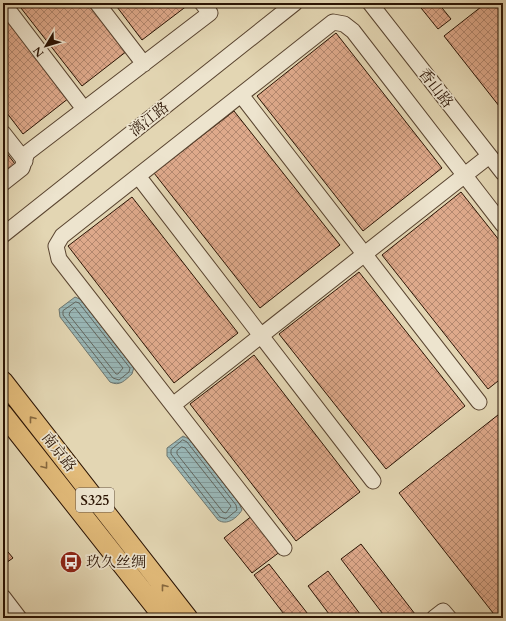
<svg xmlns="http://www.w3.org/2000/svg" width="506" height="621" font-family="Cardo,'Noto Serif SC',serif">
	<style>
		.water { fill: url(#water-rules); stroke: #6d766f }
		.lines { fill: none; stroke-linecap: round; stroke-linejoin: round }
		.shore { stroke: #62665e; stroke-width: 1 }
		.building { fill: url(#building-cross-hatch); stroke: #2b1404 }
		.minor-casing { stroke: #594430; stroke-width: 17 }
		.major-casing { stroke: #2b1404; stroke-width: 21 }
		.minor { stroke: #ede4ce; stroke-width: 15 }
		.major { stroke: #e2bb7a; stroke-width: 19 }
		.oneway { stroke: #86683f }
		.labels { text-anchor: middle; stroke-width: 3.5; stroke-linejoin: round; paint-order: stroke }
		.shield { fill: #ede4ce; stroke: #655241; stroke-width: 1 }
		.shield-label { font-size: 14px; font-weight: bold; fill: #2b1404 }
		.street-label { font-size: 15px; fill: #2b1404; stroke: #ede4ce }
		.poi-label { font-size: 15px; fill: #2b1404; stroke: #ede4ce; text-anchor: start }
	</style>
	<defs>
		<pattern id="water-rules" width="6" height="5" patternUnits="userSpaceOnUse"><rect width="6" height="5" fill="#99b7b7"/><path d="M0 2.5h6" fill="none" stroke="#849c9c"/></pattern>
		<pattern id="building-cross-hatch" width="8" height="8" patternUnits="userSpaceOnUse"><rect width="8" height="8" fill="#dea98b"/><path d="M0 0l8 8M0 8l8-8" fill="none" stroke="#b4886f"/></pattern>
	</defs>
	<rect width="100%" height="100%" fill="#e3d6b3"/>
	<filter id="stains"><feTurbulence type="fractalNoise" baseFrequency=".005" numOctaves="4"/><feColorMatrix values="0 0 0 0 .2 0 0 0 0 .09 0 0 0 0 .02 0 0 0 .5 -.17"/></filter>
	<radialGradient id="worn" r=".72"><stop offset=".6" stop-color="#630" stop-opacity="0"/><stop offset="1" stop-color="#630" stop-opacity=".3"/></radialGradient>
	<!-- water -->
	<path class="water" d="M75,297L82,300L134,367L132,374C125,380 120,387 110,382L60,317L59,309Z
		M183,436L189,439L239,503L242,510C237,518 227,526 218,520L167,456V448Z"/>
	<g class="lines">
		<!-- shore -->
		<path class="shore" d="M76,302L79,303L130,368L129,372L119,380L113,378L63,315V311Z
			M75,308L123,368L118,374H116L69,315L70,312Z
			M183,440L187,442L236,505L237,510L226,519L220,517L171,454V450Z
			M182,447L185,448L231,506L226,513L223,512L177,454V451Z"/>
	</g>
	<!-- building -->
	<path class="building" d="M17,3H90L127,51L82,86Z
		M114,3H187L188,5L142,40Z
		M417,3H438L451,19L438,29Z
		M486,3H503V111L444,36Z
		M3,14L69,98L23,134L3,108Z
		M336,33L442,168L363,231L257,96Z
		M234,111L340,245L260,308L154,173Z
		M3,148L15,164L3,173Z
		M461,192L503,245V377L488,389L382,255Z
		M132,197L238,333L174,383L68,246Z
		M359,272L465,406L386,469L279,334Z
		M254,355L360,492L296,541L190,404Z
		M503,411V614L497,618L399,493Z
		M253,515L281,551L252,573L224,538Z
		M361,544L415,614L410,618H386L341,559Z
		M3,546L13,558L3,565Z
		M269,564L311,618H287L254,575Z
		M328,571L363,618H332L308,586Z"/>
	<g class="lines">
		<!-- minor casing -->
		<g class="minor-casing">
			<path id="minor" d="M3,3L84,109
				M97,3L144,64
				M370,3L503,173
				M241,95L479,402
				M3,133L25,161
				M138,176L373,481
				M3,183L22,168L27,153L210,13L202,3
				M3,235L295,3
				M173,405L489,156
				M284,548L59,259L56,246L62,236L333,22L344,24L353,31L503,225
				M3,597L19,618
				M434,618L443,611L449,618"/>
		</g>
		<!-- major casing -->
		<g class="major-casing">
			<path id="major" d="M3,381L188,618
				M3,414L164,618"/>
		</g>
		<!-- minor -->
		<use href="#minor" class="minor"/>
		<!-- major -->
		<use href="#major" class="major"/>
	</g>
	<!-- one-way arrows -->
	<defs><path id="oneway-chevron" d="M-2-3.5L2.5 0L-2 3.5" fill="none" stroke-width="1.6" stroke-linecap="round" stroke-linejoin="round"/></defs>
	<g class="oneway">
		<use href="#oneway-chevron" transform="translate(32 419) rotate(-128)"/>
		<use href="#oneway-chevron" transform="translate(45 466) rotate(52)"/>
		<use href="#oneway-chevron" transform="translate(164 587) rotate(-128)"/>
	</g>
	<!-- icons -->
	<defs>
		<g id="bus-disc" transform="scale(1.15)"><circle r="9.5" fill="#8f2418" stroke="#ede4ce"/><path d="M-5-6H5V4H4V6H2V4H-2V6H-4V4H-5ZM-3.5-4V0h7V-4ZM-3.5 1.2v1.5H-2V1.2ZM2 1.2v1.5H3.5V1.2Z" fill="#fff"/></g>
	</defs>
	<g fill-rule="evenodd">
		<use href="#bus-disc" x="71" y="562"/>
	</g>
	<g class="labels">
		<!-- shield labels -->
		<rect class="shield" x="76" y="488" width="38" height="24" rx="3"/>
		<g class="shield-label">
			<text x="95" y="505">S325</text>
		</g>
		<!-- street labels -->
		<g class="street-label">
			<text transform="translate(436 88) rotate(52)" y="5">香山路</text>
			<text transform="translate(149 119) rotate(-38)" y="5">漓江路</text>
			<text transform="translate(59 452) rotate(52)" y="5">南京路</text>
		</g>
		<!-- poi labels -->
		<g class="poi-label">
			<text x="86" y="567">玖久丝绸</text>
		</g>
	</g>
	<!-- margin -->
	<rect width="506" height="621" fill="none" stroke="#e3d6b3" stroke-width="16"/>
	<rect x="4" y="4" width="498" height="613" fill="none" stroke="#2b1404" stroke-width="2"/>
	<rect x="8" y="8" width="490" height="605" fill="none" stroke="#2b1404"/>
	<!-- north arrow -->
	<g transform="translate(46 46) rotate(232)" stroke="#ede4ce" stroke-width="3" paint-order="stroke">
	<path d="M0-3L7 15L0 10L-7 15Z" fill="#2b1404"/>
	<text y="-6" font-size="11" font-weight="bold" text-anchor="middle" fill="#2b1404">N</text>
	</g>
	<rect width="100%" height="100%" filter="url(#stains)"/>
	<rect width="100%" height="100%" fill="url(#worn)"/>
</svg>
